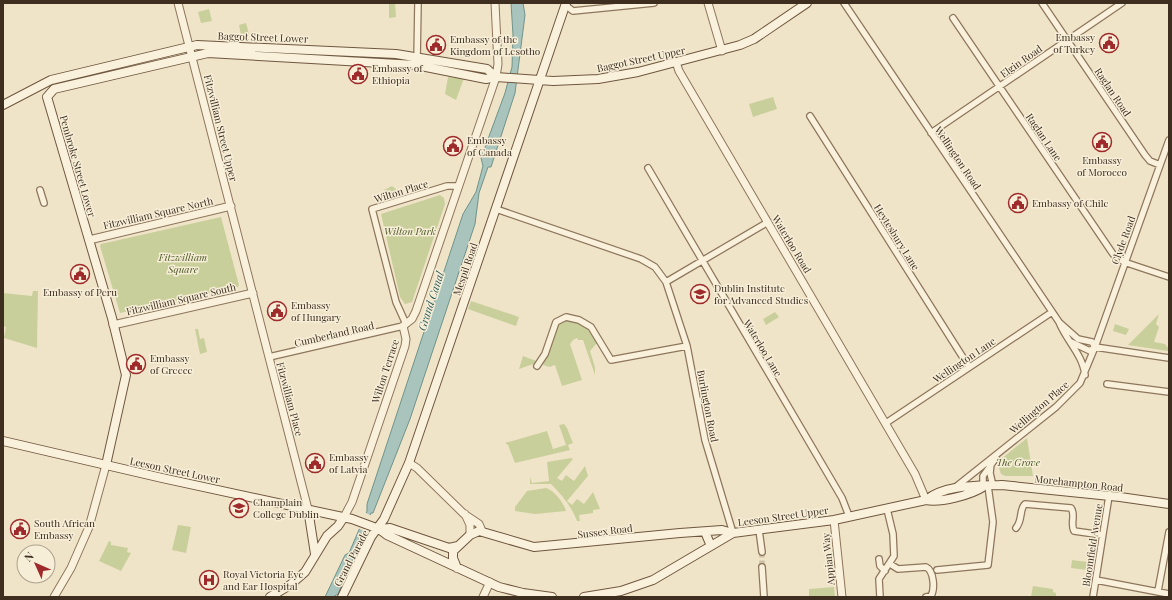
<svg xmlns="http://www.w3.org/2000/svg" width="1172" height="600" font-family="'Playfair Display',serif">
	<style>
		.green { fill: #c9cf9b }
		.water { fill: #a9c4bc; stroke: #6f938a }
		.pier { fill: #f0e4c8 }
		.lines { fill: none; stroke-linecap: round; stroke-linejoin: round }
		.minor-tunnel { stroke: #ccc0a6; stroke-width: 5.5; stroke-dasharray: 5.5 3; stroke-linecap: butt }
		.minor-casing { stroke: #8d765c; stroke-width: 8 }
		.tertiary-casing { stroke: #8d765c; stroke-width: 9 }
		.secondary-casing { stroke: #6f573f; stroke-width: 10 }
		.minor { stroke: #faf1dc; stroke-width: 5.5 }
		.tertiary { stroke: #faf1dc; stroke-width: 7 }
		.secondary { stroke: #faf1dc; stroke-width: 8 }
		.labels { text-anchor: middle; stroke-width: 3; stroke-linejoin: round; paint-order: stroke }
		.street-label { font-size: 10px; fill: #3d2e20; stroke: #f7eed8 }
		.poi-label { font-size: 10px; fill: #3d2e20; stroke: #f7eed8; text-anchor: start }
		.park-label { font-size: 10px; font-style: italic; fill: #4d5a26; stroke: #f7eed8 }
		.water-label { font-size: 11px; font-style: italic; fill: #2f5d5a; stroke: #f7eed8 }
	</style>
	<rect width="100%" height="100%" fill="#f0e4c8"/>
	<!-- green -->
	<path class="green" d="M389,3H395L396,17L389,18Z
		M209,9L212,21L201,23L198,12Z
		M246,23L249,34L241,35L239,25Z
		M448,77L464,78L456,100L445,94Z
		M773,97L777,109L753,117L749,104Z
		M392,186L399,192L383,196L384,190Z
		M440,195L444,198L445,204L412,302L405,304L400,297L381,214Z
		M221,217L239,285L238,287L120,313L100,246L101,244Z
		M33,291H38L37,348L4,338L6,327L3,326V293L32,296Z
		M471,301L519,317L516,326L468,309Z
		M775,312L779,317L766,325L763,319Z
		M1159,314L1156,324L1159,327L1154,342L1165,344L1169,349L1168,351L1128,345Z
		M565,320L585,325L597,343L590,351L595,367V375L583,340H578L577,338L573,340L570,344L582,380L562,386L555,365L550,367L543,365L558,323Z
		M1115,324L1129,329L1126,335L1113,331Z
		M195,329H198L200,339L204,338L207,352L200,354Z
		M523,356L539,362L519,369Z
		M564,424L567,428L573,443L568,445L570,450L515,463L508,445L505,443L547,431L553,449L566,445L559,425Z
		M1027,438L1033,476H1005L1001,474L998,465L1000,460Z
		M571,458L573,459L557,478L562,481L566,475L574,481L585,466L588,476L567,501L572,505L577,499L584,504L593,492L600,509L593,510V513L579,515L580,521H577C572,507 561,494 551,484H530V477L532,483L549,481L547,462Z
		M546,488C554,490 564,503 566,511L535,514L515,511V507L527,491Z
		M178,525L191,527L186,553L172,550Z
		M109,541L111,542V545L128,548L127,552L131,553L121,571L99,561Z
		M1072,560L1087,562V570L1071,568Z
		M1033,586L1053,589V592L1056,593V597H1031Z
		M834,587L835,597H809V589Z"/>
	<!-- water -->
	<path class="water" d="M511,3H523L525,15L515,93L491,167H488L479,193L475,224L410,419L373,513H371L353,552V559L338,594L333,597H325L345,555L349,553L367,511V504L463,214L476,192L483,166L481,158L505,93L512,67L513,35Z"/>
	<!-- pier -->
	<path class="pier" d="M364,512L372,516L365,532L358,528Z"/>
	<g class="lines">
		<!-- minor-tunnel -->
		<path class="minor-tunnel" d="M762,552V567"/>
		<!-- minor casing -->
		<g class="minor-casing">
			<path id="minor" d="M844,3L1059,322C1066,340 1083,355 1085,375
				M1042,3L1145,155L1150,161L1160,165
				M565,5L573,11L654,3
				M953,18L1113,254L1124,262L1169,277
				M417,61L418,3
				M810,116L969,367
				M931,133L1122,3
				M648,168L842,498L849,516
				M40,190L44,203
				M496,209L641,259L655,267L666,282L687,346L705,440L733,533
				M666,282L768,222
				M1060,323L1078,339L1092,342L1095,347
				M406,324L396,302L372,209L447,186H458
				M1071,342L1090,351L1095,347
				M1095,347L1169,358
				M269,357L403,326
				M537,366L545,354L556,322L566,317L579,320L591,327L611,360L687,346
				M1107,384L1169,392
				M886,423L1052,312
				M991,464L990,473L993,486
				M957,486L1056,407L1080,383L1095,347L1169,140
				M983,487V476L996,458
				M1016,528C1023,520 1019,509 1025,504L1071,508C1076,514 1070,524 1074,531L1102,535
				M759,530L762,552
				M879,559L880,566L885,571
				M890,564L898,569L926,567C934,571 935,589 931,596L926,597
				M762,567L764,597
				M937,570L988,565L993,522L988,486
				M1096,580L1169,594
				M1158,591L1169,532
				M880,597L879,579L894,556L893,534L887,509
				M1093,597L1109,496"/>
		</g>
		<!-- tertiary casing -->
		<g class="tertiary-casing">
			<path id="tertiary" d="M178,3L308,509
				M708,3L722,51
				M676,62L679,71L915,474L926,500
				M89,240L231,206
				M113,325L253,293
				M409,463L417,468L464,514L479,524L482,531
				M465,514L470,525V535
				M344,517L352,502L405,346L406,339L403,326L412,319L416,311L496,77L498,64L495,3
				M834,520L842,597
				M54,597L71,568L89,527L106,465
				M483,597L490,582"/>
		</g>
		<!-- secondary casing -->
		<g class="secondary-casing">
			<path id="secondary" d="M47,97L54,89L208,53L416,65L486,79L496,77L553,81L598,79L638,72L740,45L754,39L807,3
				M47,97L112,318L126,375L106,465
				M3,105L51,80L197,45L396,54L487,69L496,77
				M3,441L162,478L352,519L379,529L387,535L499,587L523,593L552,597
				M926,500C946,484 978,486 1002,485L1120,497L1169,504
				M308,509L315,554
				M379,529L390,528L449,548L458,546
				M705,532L711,546
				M457,568L453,558V551L470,535L479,531L534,547L680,533L722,530L733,533
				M270,597L290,585L305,572L327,536L338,526L344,517
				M342,597L371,537L384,519L409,463L566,3
				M584,597L621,591L653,580L733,533L834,520L926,500C940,503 971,495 983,487"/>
		</g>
		<!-- minor -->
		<use href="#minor" class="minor"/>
		<!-- tertiary -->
		<use href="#tertiary" class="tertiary"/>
		<!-- secondary -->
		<use href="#secondary" class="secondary"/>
	</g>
	<!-- icons -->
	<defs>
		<g id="civic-ring" transform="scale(1)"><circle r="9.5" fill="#f7eed8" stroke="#9e2a2b" stroke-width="1.5"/><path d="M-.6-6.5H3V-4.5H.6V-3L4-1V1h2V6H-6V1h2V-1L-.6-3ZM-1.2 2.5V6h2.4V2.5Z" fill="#9e2a2b"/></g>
		<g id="university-ring" transform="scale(1)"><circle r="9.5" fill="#f7eed8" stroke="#9e2a2b" stroke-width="1.5"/><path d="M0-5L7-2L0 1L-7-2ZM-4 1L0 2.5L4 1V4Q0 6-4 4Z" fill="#9e2a2b"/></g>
		<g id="hospital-ring" transform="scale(1)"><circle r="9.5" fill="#f7eed8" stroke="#9e2a2b" stroke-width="1.5"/><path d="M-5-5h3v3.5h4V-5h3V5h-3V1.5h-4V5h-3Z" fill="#9e2a2b"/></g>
	</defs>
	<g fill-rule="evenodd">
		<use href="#civic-ring" x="1109" y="43"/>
		<use href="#civic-ring" x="436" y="45"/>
		<use href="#civic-ring" x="358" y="74"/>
		<use href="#civic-ring" x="1102" y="142"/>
		<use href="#civic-ring" x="453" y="146"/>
		<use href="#civic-ring" x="1018" y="203"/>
		<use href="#civic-ring" x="80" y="274"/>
		<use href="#university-ring" x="700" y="294"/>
		<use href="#civic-ring" x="277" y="311"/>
		<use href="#civic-ring" x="136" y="364"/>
		<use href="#civic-ring" x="315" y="463"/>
		<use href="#university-ring" x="239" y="508"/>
		<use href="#civic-ring" x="20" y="529"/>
		<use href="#hospital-ring" x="209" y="580"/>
	</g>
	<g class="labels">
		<!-- street labels -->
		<g class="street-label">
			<text transform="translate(263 37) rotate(2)" y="4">Baggot Street Lower</text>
			<text transform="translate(641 59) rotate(-12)" y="4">Baggot Street Upper</text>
			<text transform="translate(1021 61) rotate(-35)" y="4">Elgin Road</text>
			<text transform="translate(1113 92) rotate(56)" y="4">Raglan Road</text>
			<text transform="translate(221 128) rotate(76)" y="4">Fitzwilliam Street Upper</text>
			<text transform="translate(1044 137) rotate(56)" y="4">Raglan Lane</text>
			<text transform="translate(958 158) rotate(56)" y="4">Wellington Road</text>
			<text transform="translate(78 166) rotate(74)" y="4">Pembroke Street Lower</text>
			<text transform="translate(401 191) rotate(-17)" y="4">Wilton Place</text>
			<text transform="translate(158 213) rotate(-13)" y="4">Fitzwilliam Square North</text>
			<text transform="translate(897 237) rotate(58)" y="4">Heytesbury Lane</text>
			<text transform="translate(1123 240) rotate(-70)" y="4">Clyde Road</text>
			<text transform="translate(792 244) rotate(59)" y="4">Waterloo Road</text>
			<text transform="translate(465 269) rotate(-71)" y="4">Mespil Road</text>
			<text transform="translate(181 299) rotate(-13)" y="4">Fitzwilliam Square South</text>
			<text transform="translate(334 334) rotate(-13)" y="4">Cumberland Road</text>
			<text transform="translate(763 348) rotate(59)" y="4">Waterloo Lane</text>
			<text transform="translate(964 360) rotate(-34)" y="4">Wellington Lane</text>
			<text transform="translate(385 371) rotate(-72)" y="4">Wilton Terrace</text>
			<text transform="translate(290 399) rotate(75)" y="4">Fitzwilliam Place</text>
			<text transform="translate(708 406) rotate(79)" y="4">Burlington Road</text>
			<text transform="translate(1039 407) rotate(-41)" y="4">Wellington Place</text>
			<text transform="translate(175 470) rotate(12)" y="4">Leeson Street Lower</text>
			<text transform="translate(1079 483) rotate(6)" y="4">Morehampton Road</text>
			<text transform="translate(783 516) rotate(-8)" y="4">Leeson Street Upper</text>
			<text transform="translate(605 531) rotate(-7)" y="4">Sussex Road</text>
			<text transform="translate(1092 545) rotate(-81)" y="4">Bloomfield Avenue</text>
			<text transform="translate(351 558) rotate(-62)" y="4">Grand Parade</text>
			<text transform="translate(828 559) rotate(-96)" y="4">Appian Way</text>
		</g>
		<!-- poi labels -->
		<g class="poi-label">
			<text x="1095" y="41" text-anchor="end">Embassy<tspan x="1095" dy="12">of Turkey</tspan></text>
			<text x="450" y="43">Embassy of the<tspan x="450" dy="12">Kingdom of Lesotho</tspan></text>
			<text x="372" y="72">Embassy of<tspan x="372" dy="12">Ethiopia</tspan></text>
			<text x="467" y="144">Embassy<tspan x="467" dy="12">of Canada</tspan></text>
			<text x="1102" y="164" text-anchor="middle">Embassy<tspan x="1102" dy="12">of Morocco</tspan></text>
			<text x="1032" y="207">Embassy of Chile</text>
			<text x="714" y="292">Dublin Institute<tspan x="714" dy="12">for Advanced Studies</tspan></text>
			<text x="80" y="296" text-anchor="middle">Embassy of Peru</text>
			<text x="291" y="309">Embassy<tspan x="291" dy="12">of Hungary</tspan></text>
			<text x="150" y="362">Embassy<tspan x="150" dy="12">of Greece</tspan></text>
			<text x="329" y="461">Embassy<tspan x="329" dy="12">of Latvia</tspan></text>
			<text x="253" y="506">Champlain<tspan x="253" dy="12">College Dublin</tspan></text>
			<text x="34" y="527">South African<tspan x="34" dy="12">Embassy</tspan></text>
			<text x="223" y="578">Royal Victoria Eye<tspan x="223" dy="12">and Ear Hospital</tspan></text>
		</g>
		<!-- park labels -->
		<g class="park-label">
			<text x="410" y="235">Wilton Park</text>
			<text x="183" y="261">Fitzwilliam<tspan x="183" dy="12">Square</tspan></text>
			<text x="1018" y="466">The Grove</text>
		</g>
		<!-- water labels -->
		<g class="water-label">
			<text transform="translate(431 301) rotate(-72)" y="4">Grand Canal</text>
		</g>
	</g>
	<!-- border -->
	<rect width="1172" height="600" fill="none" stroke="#3d2e20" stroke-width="8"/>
	<!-- north arrow -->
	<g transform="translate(36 564) rotate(315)"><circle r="19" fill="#f7eed8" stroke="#ada18e"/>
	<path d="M0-3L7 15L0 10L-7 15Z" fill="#9e2a2b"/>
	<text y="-6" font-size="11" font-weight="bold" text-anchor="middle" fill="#3d2e20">N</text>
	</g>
</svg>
